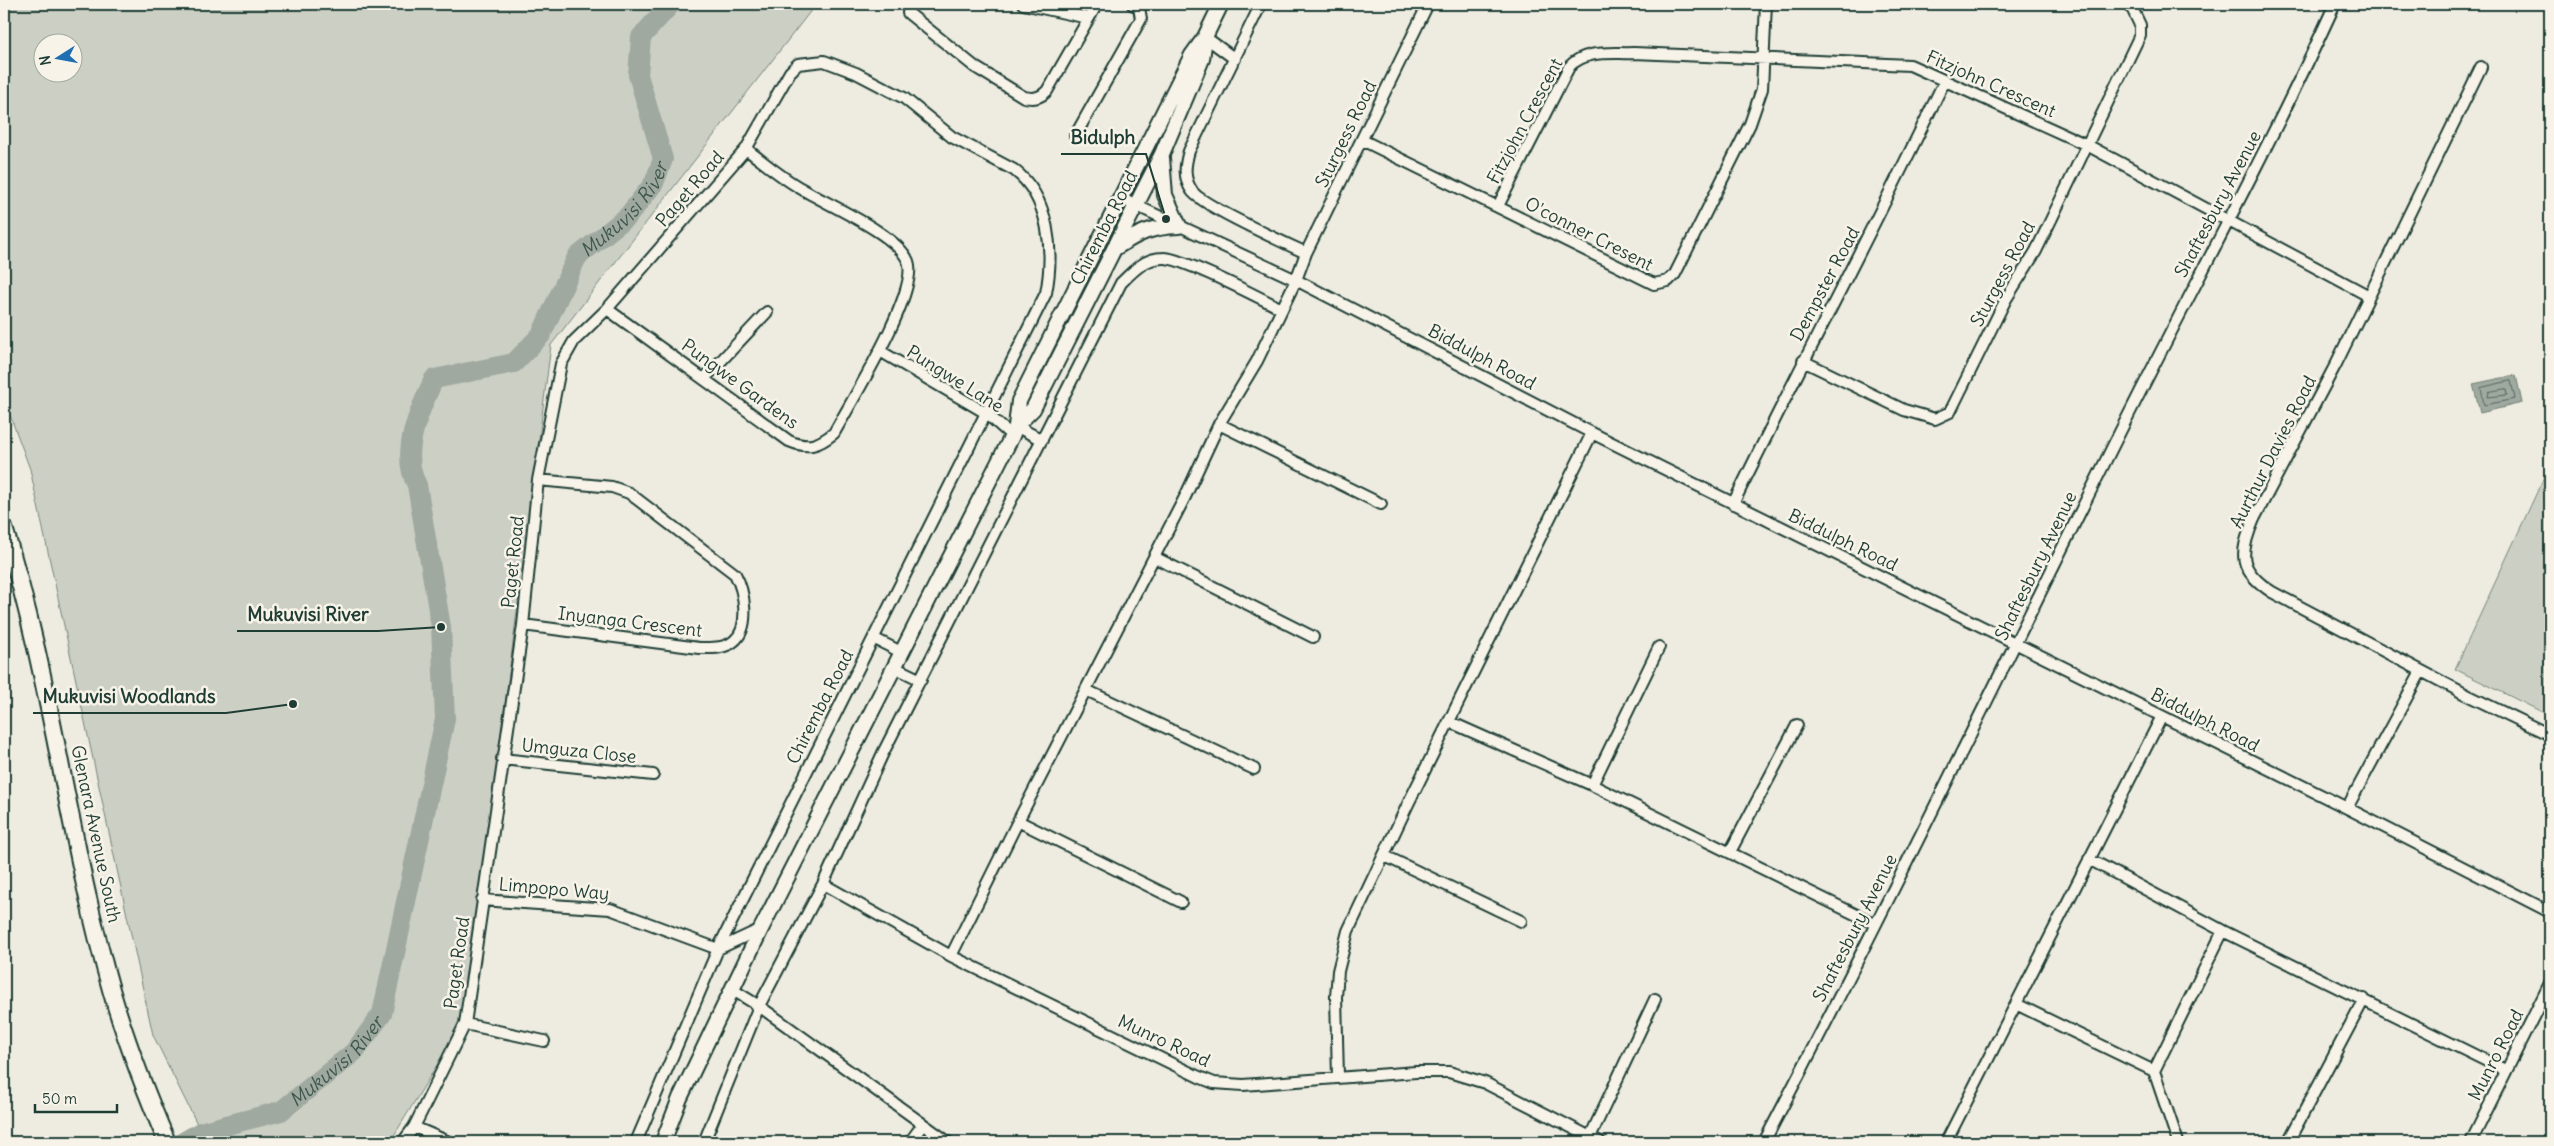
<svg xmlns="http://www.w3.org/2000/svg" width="2554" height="1146" font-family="Delius,sans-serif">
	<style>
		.green { fill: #cccfc4; stroke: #76867c; fill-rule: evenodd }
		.water { fill: #9fa99f; stroke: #6c7e74 }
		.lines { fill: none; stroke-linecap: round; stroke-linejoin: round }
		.shore { stroke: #52685f; stroke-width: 1 }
		.river { stroke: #9fa99f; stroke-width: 20 }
		.minor-casing { stroke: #1f3d34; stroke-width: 14 }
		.secondary-casing { stroke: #1f3d34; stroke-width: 18 }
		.primary-casing { stroke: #1f3d34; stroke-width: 20 }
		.minor { stroke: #f7f3e8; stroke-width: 10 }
		.secondary { stroke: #f7f3e8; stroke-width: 14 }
		.primary { stroke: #f7f3e8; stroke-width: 16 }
		.labels { text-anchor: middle; stroke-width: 5; stroke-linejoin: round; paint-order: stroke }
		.street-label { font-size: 18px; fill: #1f3d34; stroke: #f7f3e8 }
		.water-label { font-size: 19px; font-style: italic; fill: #3f584f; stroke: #f7f3e8 }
		.leader { fill: none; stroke: #1f3d34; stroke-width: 2 }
		.callout-dot { fill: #1f3d34; stroke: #f7f3e8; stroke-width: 2 }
		.callout-label { font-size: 19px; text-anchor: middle; font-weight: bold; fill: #1f3d34; stroke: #f7f3e8; stroke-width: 5; stroke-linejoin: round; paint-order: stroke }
	</style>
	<rect width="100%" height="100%" fill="#eeece1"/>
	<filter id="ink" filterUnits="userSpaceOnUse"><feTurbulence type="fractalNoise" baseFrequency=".02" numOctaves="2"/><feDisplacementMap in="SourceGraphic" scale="10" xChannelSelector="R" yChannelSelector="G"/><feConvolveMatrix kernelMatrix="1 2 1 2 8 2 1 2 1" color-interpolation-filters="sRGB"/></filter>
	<g filter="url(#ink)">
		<!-- green -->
		<path class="green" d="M4,4H816L551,345L465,1019L390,1142H206L153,1035L30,469L4,399ZM42,42H72V72H42Z
			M2550,464V716L2455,669Z"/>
		<!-- water -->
		<path class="water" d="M2516,375L2522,403L2480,413L2473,384Z"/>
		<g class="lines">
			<!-- shore -->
			<path class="shore" d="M2511,381L2515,399L2484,405L2481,388Z
				M2506,389L2507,395L2488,397L2489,392Z"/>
			<!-- river -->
			<path class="river" id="s1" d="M183,1142L200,1132L281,1111L354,1052L382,1014L445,719L441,627L417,485C399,453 420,409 434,379L514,363L541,335L577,257L628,216L654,183L663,159L638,75L641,37L671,4"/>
			<!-- minor casing -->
			<g class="minor-casing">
				<path id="minor" d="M1023,4L1088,18
					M1261,4L1189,151C1185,165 1183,178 1192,191C1201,205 1285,243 1306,253
					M908,13L975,67L1024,97C1034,99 1040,98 1047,91L1097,4
					M1205,37L1235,59
					M2481,67L2336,364L2254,519C2239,554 2238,570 2272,592L2467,695L2550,735
					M1075,136L1141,19L1139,7L1132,4
					M1362,140L1654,284L1668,281L1675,274L1750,124L1762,89L1766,4
					M1120,198L1296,280L1592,433L2347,808L2550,912
					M1498,206L1569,67C1585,49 1612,54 1634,53L1910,65L2087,145L2369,296
					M607,309L789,441C808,449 818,446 834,433C851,402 920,291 908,261C897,234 828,205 802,189C782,178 765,163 746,149
					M880,351L986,413L1012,436
					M1803,361L1904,410L1935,419L1950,412L2006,299L2036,251L2140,35V25L2130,4
					M704,379L767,312
					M1219,424L1381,504
					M1016,426L1042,440
					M1733,504C1802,362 1877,222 1945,80
					M1154,557L1313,637
					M523,625L699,648C711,648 725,649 734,641C751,627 744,590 735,574L629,493L612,487L538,480
					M875,639L901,652
					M894,667L921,680
					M1086,690L1254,769
					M1450,722L1592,785L1875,924
					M502,759L653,775
					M1592,785L1659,647
					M2347,808L2421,671
					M1018,821L1181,902
					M1730,852L1797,725
					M1385,856L1521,921
					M2089,859L2223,931L2505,1070
					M823,884L951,956L1199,1077L1214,1083L1243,1085L1416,1072H1449L1485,1083L1600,1142
					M482,900L610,909L718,949L761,929
					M951,956L1018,821L1185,497L1219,424L1257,361L1296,280L1306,253L1428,4
					M733,990L759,1006L948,1142
					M2016,1004L2154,1071L2223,931
					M465,1024L544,1041
					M2154,1071L2178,1142
					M1338,1077L1336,997L1338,971L1348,931L1408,804L1592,433
					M414,1127L449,1142
					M1590,1137L1655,999
					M403,1142L414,1127L465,1024L523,625L538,480L561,364L574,341L607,309L746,149L790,72L798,64L824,61L856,73L904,98L952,137L1014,170C1050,197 1054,252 1046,293L718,949L636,1142
					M704,1142L759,1006L823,884L883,753L1121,283C1133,271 1145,258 1163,258C1182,257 1260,298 1282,309
					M910,1142L923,1124
					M1764,1142C1884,914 1996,681 2111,450C2185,301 2266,155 2335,4
					M1946,1142L2162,716
					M2288,1142L2364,999
					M2471,1142L2550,983"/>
			</g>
			<!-- secondary casing -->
			<g class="secondary-casing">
				<path id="secondary" d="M1115,248C1139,233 1150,227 1179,226L1165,195L1162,158
					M1016,426L1033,409L1162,154L1202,59L1205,38
					M663,1142L680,1098L761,929L1012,436L1016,426L1019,401L1192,55L1205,37L1221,4"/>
			</g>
			<!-- primary casing -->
			<g class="primary-casing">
				<path id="primary" d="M4,528C52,680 68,840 112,993C127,1044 146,1093 167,1142"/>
			</g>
			<!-- minor -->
			<use href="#minor" class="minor"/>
			<!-- secondary -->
			<use href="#secondary" class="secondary"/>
			<!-- primary -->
			<use href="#primary" class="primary"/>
		</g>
	</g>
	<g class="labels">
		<!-- street labels -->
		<g class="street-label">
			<text transform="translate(1991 84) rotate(24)" y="6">Fitzjohn Crescent</text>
			<text transform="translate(1525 121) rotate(-62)" y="6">Fitzjohn Crescent</text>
			<text transform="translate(1346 134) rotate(-64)" y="6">Sturgess Road</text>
			<text transform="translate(690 189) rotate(-49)" y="6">Paget Road</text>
			<text transform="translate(2218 204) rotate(-62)" y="6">Shaftesbury Avenue</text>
			<text transform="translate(1104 228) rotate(-63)" y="6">Chiremba Road</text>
			<text transform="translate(1589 234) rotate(27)" y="6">O'conner Cresent</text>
			<text transform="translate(2003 274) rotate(-62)" y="6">Sturgess Road</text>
			<text transform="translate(1825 284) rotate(-62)" y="6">Dempster Road</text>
			<text transform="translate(1482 357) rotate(28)" y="6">Biddulph Road</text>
			<text transform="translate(955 379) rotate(32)" y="6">Pungwe Lane</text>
			<text transform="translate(740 384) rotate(36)" y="6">Pungwe Gardens</text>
			<text transform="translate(2273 452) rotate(-63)" y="6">Aurthur Davies Road</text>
			<text transform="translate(1843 540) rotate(26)" y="6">Biddulph Road</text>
			<text transform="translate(513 562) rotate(-84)" y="6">Paget Road</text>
			<text transform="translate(2036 566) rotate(-64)" y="6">Shaftesbury Avenue</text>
			<text transform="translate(630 622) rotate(7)" y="6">Inyanga Crescent</text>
			<text transform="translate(820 707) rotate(-63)" y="6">Chiremba Road</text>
			<text transform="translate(2205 720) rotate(27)" y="6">Biddulph Road</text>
			<text transform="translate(579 751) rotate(6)" y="6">Umguza Close</text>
			<text transform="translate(96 834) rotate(78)" y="6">Glenara Avenue South</text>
			<text transform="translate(554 889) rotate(5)" y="6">Limpopo Way</text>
			<text transform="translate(1855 928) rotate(-63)" y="6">Shaftesbury Avenue</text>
			<text transform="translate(457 963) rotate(-82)" y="6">Paget Road</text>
			<text transform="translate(1164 1041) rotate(25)" y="6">Munro Road</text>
			<text transform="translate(2496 1055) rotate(-63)" y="6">Munro Road</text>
		</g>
		<!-- water labels -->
		<g class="water-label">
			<text dy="7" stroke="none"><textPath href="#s1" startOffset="1168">Mukuvisi River</textPath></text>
			<text dy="7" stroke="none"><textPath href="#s1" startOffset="178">Mukuvisi River</textPath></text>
		</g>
	</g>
	<!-- callouts -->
	<path class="leader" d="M1166 219L1146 154H1061M441 627L378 631H237M293 704L226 713H33"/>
	<g class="callout-dot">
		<circle cx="1166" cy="219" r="5"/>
		<circle cx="441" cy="627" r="5"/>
		<circle cx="293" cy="704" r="5"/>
	</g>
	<g class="callout-label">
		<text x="1103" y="144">Bidulph</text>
		<text x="308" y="621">Mukuvisi River</text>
		<text x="129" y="703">Mukuvisi Woodlands</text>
	</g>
	<!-- margin -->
	<rect width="2554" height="1146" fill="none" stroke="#f7f3e8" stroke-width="20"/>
	<rect x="10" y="10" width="2534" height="1126" fill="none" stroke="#1f3d34" stroke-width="2" filter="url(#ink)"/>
	<!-- north arrow -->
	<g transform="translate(58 58) rotate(259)"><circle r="24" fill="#f7f3e8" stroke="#a1aaa0"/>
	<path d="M0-4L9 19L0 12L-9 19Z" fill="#1f6fb2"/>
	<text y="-8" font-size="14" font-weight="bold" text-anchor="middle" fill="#1f3d34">N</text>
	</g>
	<!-- scale -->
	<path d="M35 1104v8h82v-8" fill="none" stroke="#1f3d34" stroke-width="2.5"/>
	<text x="42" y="1104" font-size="15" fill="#1f3d34" stroke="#f7f3e8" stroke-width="4" paint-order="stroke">50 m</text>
</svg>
